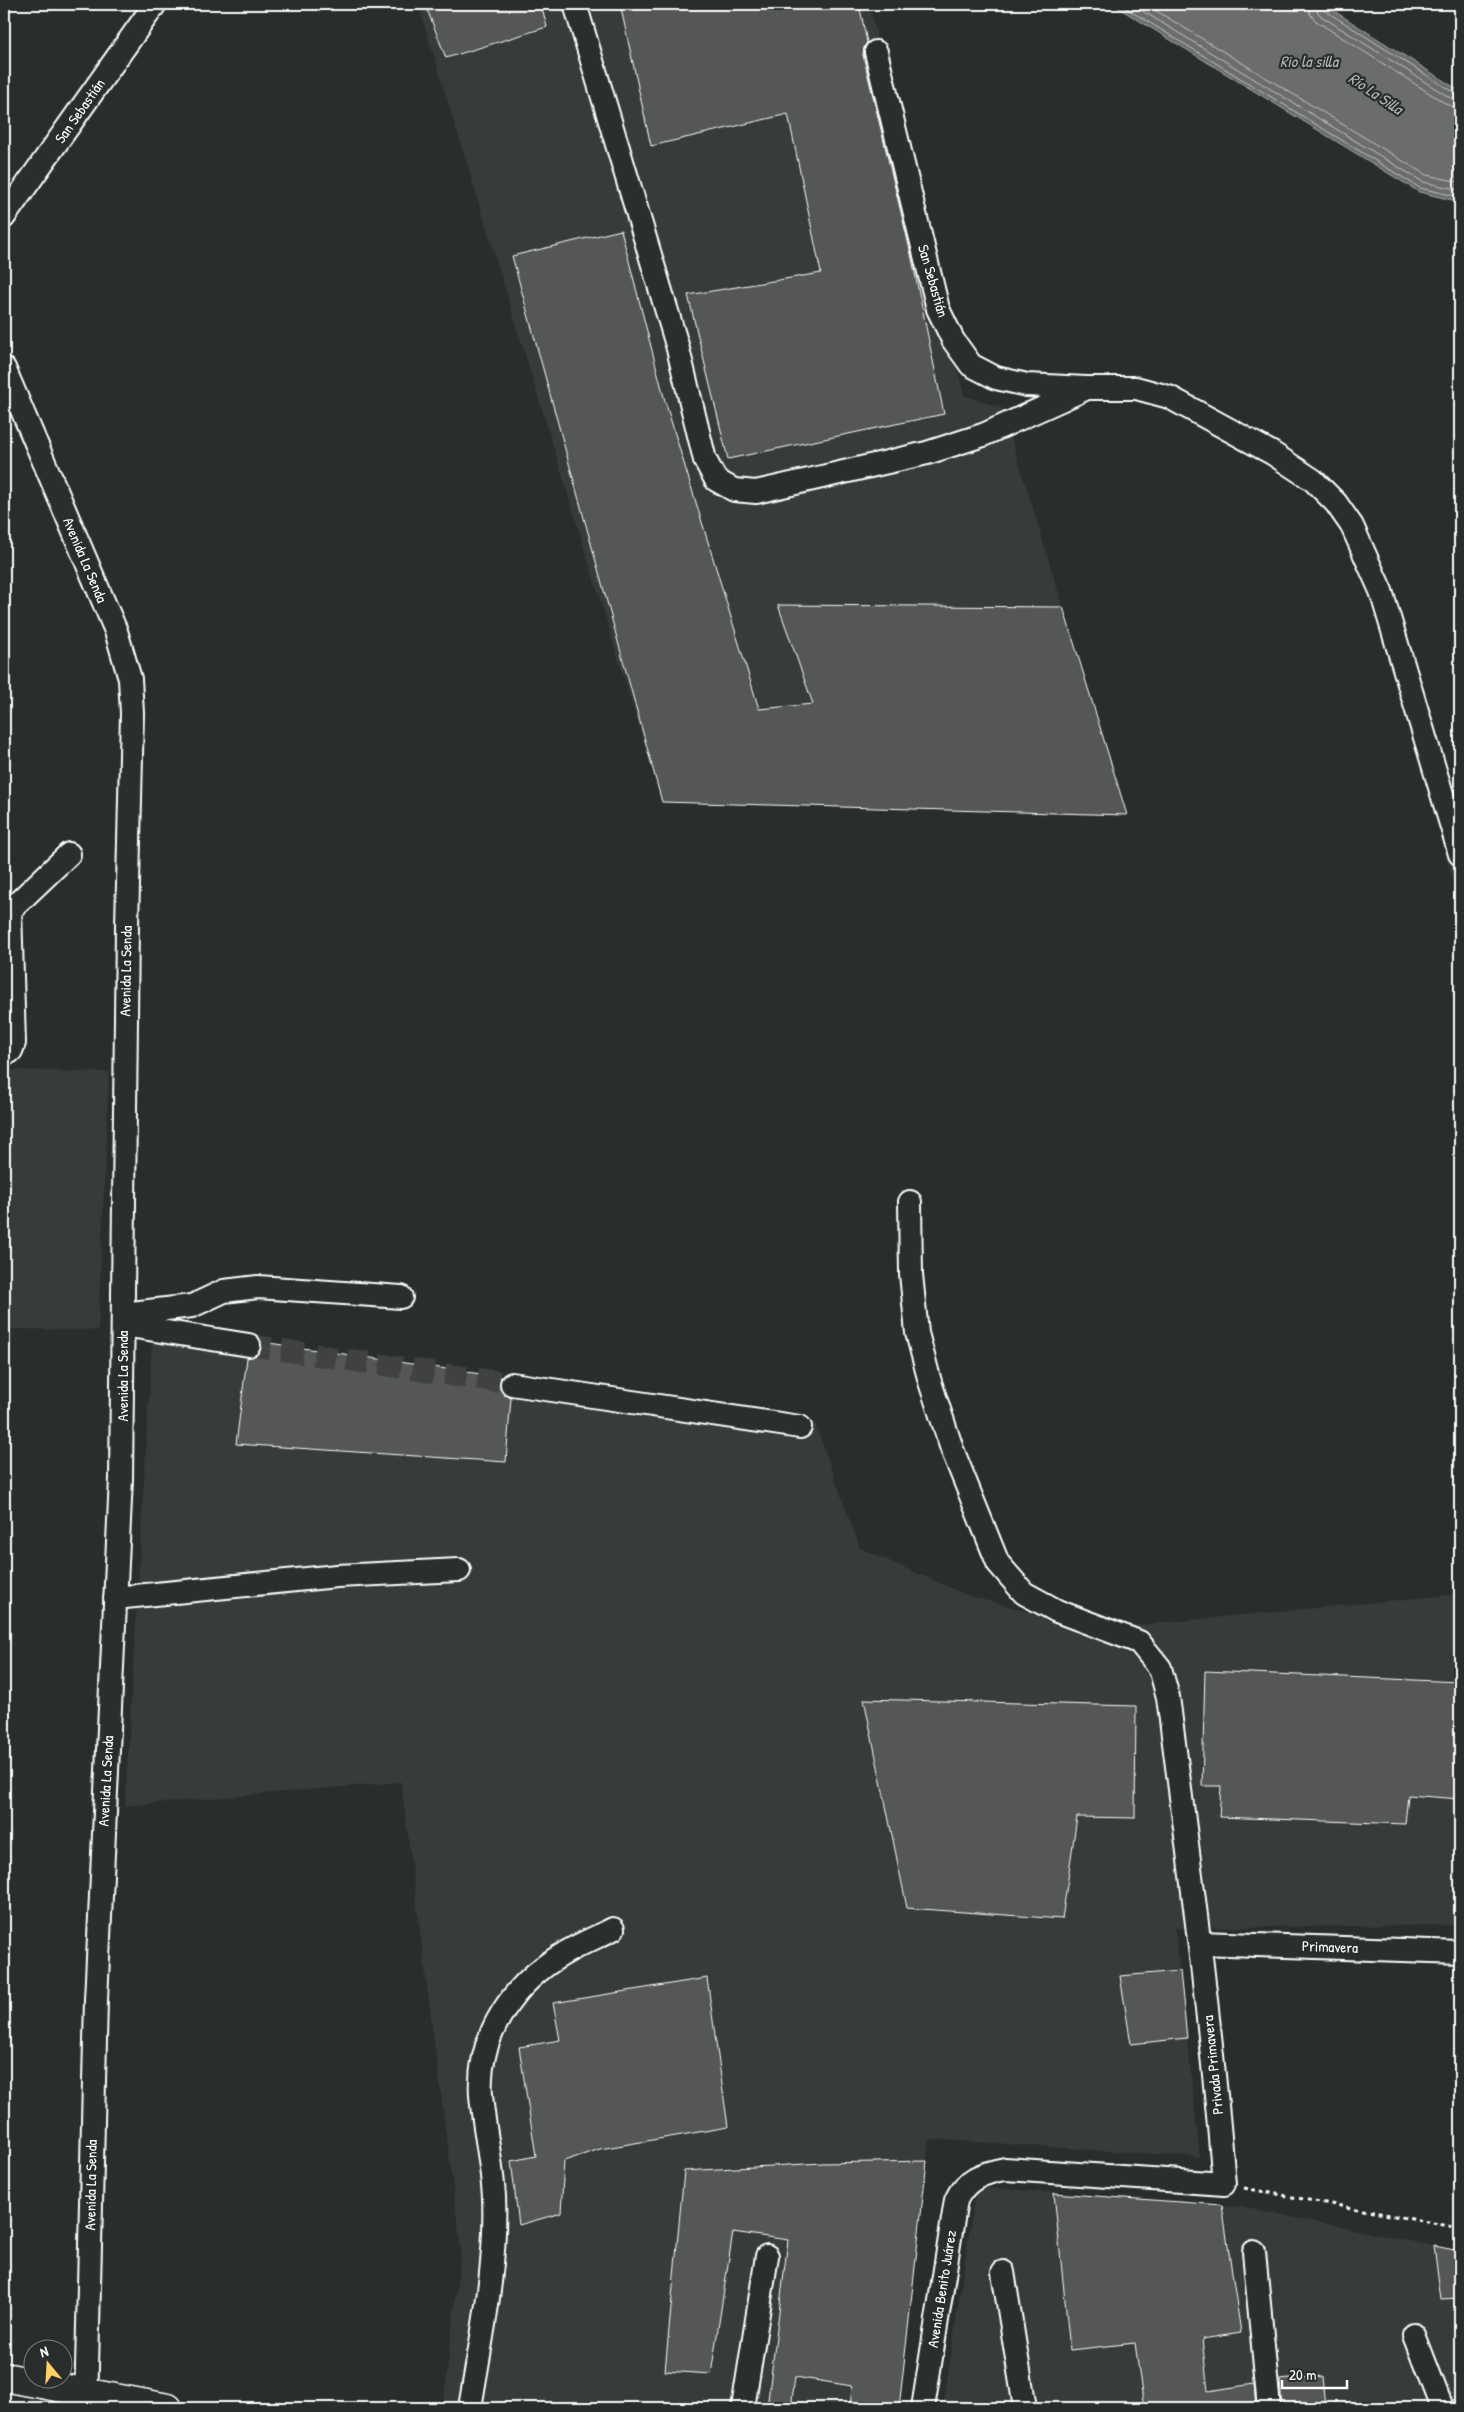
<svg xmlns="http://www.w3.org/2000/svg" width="1464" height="2412" font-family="'Patrick Hand',sans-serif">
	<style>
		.built { fill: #373a3b }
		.water { fill: #6a6c6d; stroke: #a6a7a7 }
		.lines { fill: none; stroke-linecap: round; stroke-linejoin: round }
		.shore { stroke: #c3c4c5; stroke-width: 1 }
		.building { fill: #555758; stroke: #fff }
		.minor-tunnel { stroke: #3f4243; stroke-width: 22; stroke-dasharray: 22 11; stroke-linecap: butt }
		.minor-casing { stroke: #fff; stroke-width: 26 }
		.major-casing { stroke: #fff; stroke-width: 31 }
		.path { stroke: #fff; stroke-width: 3; stroke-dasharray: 4 4; stroke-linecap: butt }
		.minor { stroke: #2a2d2e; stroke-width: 22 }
		.major { stroke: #2a2d2e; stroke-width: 28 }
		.labels { text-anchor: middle; stroke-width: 4.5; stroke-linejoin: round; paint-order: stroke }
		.street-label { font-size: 15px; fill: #fff; stroke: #2a2d2e }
		.water-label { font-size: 16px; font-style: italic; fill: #b4b6b6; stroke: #2a2d2e }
	</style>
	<rect width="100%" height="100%" fill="#2a2d2e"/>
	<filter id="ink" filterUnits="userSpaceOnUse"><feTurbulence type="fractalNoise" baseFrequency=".02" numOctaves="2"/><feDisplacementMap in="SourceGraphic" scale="10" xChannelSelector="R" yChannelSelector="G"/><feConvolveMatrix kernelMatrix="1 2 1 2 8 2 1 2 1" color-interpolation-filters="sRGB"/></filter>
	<g filter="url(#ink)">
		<!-- built -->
		<path class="built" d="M418,4H869L964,395L1002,408L1127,815L662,802Z
			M1441,831L1460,835V914Z
			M4,1070L109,1072L98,1330L4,1329Z
			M153,1326L815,1423L860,1548L969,1596L1096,1629L1460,1594V1925L1175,1928L1200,2157L929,2139L899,2408H443L461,2250L401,1782L125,1806Z
			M976,2187L1241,2207L1460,2251V2408H943Z"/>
		<!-- water -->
		<path class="water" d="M1112,4H1323L1460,91V202L1419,192Z"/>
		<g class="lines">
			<!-- shore -->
			<path class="shore" d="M1119,4L1420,188L1460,197
				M1131,4L1423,182L1460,190
				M1145,4L1426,175L1460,182
				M1308,4L1310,14L1316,21L1448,105L1460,108
				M1315,4L1317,11L1321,16L1452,99L1460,101
				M1322,4L1324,10L1456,94L1460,95"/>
		</g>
		<!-- building -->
		<path class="building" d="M425,4H541L547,27L446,58Z
			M620,4H859L867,42L864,48L863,55L911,254L944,414L728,459L688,295L821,273L788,114L651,146Z
			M621,230L665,401L759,709L813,704L778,605L1063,607L1127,815L662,802L512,256Z
			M262,1342L501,1377L500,1389L504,1395L511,1397L506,1462L236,1444L247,1358L259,1354Z
			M1205,1671L1460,1682V1799L1408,1795L1405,1824L1219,1817L1221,1786H1202Z
			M864,1699L1136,1706L1135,1818L1077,1817L1062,1919L907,1908Z
			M1180,1971L1187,2038L1131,2044L1120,1976Z
			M707,1978L728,2127L600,2149L564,2161L561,2213L519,2225L511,2161L536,2156L519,2047L560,2040L553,2003Z
			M927,2161L899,2408H850L852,2386L795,2377L791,2408H767L788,2240L733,2232L711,2374L665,2371L684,2171L822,2163Z
			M1054,2193L1222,2205L1241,2333L1202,2339L1208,2391L1254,2384L1256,2408H1144L1135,2343L1070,2350Z
			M1434,2246L1460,2251V2298L1441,2299Z
			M1322,2376L1325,2408H1282L1280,2380Z"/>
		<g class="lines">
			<!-- minor-tunnel -->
			<path class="minor-tunnel" d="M249,1345L512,1384"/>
			<!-- minor casing -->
			<g class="minor-casing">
				<path id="minor" d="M575,4L677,345L705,460L716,480L734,490L756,492L927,453L983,435L1083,390
					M876,52L938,309L953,340L971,365L996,378L1027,385L1086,388H1136L1169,397L1272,453L1313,480L1336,503L1352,526L1381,591L1460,854
					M4,217L155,4
					M4,368L116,631L130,679L132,713L127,927L121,1479L96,2000L86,2408
					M4,916L69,854
					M4,1055L11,1051L14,1043L10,909
					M910,1202L911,1274L917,1333L930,1382L952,1449L998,1563L1024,1593L1057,1611L1139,1642L1160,1668L1168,1697C1189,1859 1211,2021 1224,2184L1005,2169C982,2173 966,2179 956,2200L923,2408
					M123,1314L192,1306L224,1291L258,1287L401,1297
					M123,1325L249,1345
					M512,1384L800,1427
					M115,1598L337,1576L459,1570
					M1200,1943L1460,1952
					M1254,2252L1269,2408
					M1003,2272L1025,2408
					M1414,2335L1442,2408
					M470,2408C481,2339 497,2268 494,2197C492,2163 484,2129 481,2095C477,2035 514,1982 565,1953C580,1944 597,1937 613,1929
					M743,2408L767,2256"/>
			</g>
			<!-- major casing -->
			<g class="major-casing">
				<path id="major" d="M4,2377L168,2408"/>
			</g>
			<!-- path -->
			<path class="path" d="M1244,2188L1460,2228"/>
			<!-- minor -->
			<use href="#minor" class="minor"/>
			<!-- major -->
			<use href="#major" class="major"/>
		</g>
	</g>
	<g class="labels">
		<!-- street labels -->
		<g class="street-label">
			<text transform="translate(80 111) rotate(-55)" y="5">San Sebastián</text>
			<text transform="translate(933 281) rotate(74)" y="5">San Sebastián</text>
			<text transform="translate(85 560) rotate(67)" y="5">Avenida La Senda</text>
			<text transform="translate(126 971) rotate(-89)" y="5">Avenida La Senda</text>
			<text transform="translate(123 1376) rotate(-90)" y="5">Avenida La Senda</text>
			<text transform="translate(106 1781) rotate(-87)" y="5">Avenida La Senda</text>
			<text transform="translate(1330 1947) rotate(2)" y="5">Primavera</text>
			<text transform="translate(1213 2065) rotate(-96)" y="5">Privada Primavera</text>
			<text transform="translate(91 2185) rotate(-89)" y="5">Avenida La Senda</text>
			<text transform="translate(942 2289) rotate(-81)" y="5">Avenida Benito Juárez</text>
		</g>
		<!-- water labels -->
		<g class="water-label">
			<text x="1309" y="67">Rio la silla</text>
			<text transform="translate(1376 93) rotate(34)" y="6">Río La Silla</text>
		</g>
	</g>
	<!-- margin -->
	<rect width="1464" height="2412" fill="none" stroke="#2a2d2e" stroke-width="20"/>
	<rect x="10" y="10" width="1444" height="2392" fill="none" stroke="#fff" stroke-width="2" filter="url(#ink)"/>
	<!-- north arrow -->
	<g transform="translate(48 2364) rotate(342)"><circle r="24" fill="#2a2d2e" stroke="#7f8182"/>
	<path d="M0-4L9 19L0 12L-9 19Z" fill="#ffd166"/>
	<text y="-8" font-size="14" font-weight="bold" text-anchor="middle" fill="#ffffff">N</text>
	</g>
	<!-- scale -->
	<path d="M1282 2380v8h65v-8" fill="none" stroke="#ffffff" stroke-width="2.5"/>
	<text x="1289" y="2380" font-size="15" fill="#ffffff" stroke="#2a2d2e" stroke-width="4" paint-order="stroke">20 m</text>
</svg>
